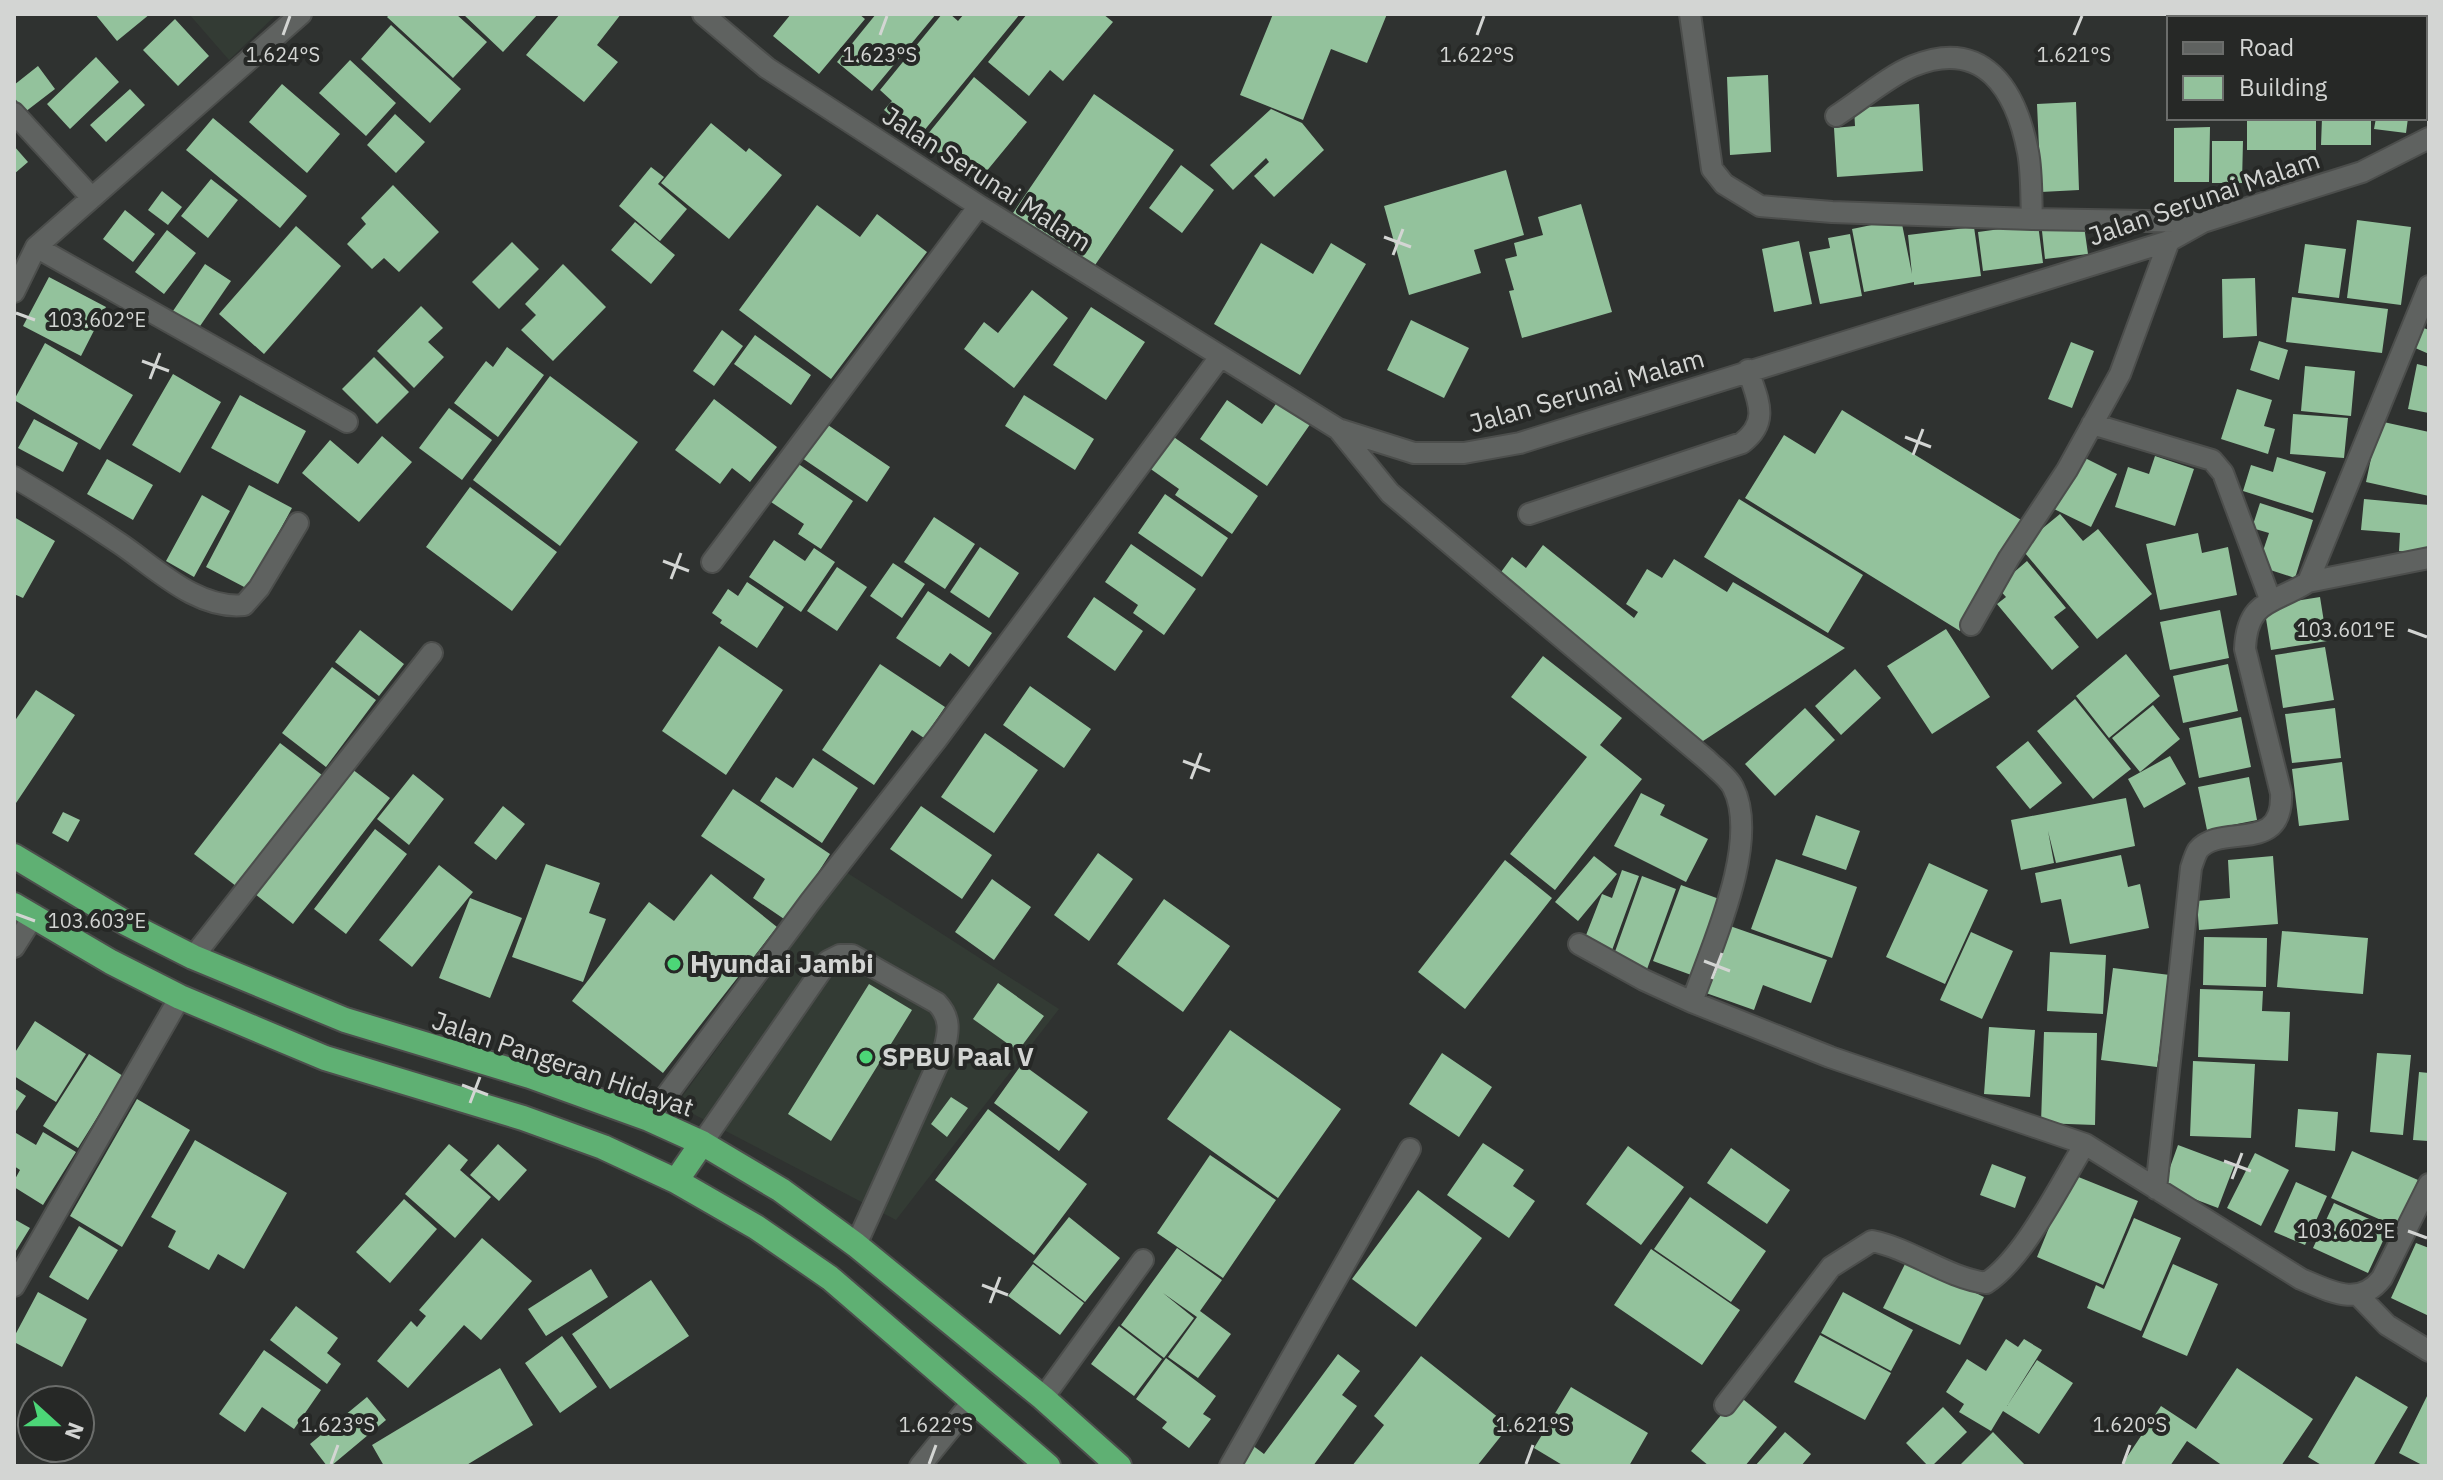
<svg xmlns="http://www.w3.org/2000/svg" width="2443" height="1480" font-family="'IBM Plex Sans',sans-serif">
	<style>
		.built { fill: #333b34 }
		.building { fill: #93c29c }
		.lines { fill: none; stroke-linecap: round; stroke-linejoin: round }
		.minor-casing { stroke: #4c4e4c; stroke-width: 24 }
		.highway-casing { stroke: #4c4e4c; stroke-width: 28 }
		.minor { stroke: #5f6260; stroke-width: 20 }
		.highway { stroke: #5fb073; stroke-width: 24 }
		.ticks { fill: none; stroke: #d3d5d3; stroke-width: 3 }
		.poi-dot { fill: #4cd677; stroke: #262826; stroke-width: 3 }
		.labels { text-anchor: middle; stroke-width: 8; stroke-linejoin: round; paint-order: stroke }
		.street-label { font-size: 26px; fill: #d3d5d3; stroke: #262826 }
		.poi-label { font-size: 26px; font-weight: bold; fill: #d3d5d3; stroke: #262826; text-anchor: start }
		.ticks-label { font-size: 20px; text-anchor: middle; fill: #d3d5d3; stroke: #262826; stroke-width: 8; stroke-linejoin: round; paint-order: stroke }
	</style>
	<rect width="100%" height="100%" fill="#2f3230"/>
	<!-- built -->
	<path class="built" d="M189,14H277L229,60Z
		M846,872L1059,1009L896,1220L676,1105Z"/>
	<!-- building -->
	<path class="building" d="M95,14H150L117,41Z
		M390,14H456L487,42L453,78L387,17Z
		M463,14H538L503,52Z
		M560,14H621L597,45L618,62L584,102L526,55Z
		M791,14H859L865,19L819,74L773,36Z
		M876,14H936L872,91L837,62Z
		M942,14H950L958,21L964,14H1020L918,138L884,110L892,101L880,90Z
		M1027,14H1103L1113,22L1063,81L1050,70L1029,96L988,62Z
		M1273,14H1387L1367,63L1331,49L1303,120L1240,95Z
		M2245,14H2319V18H2245Z
		M2324,14H2381V18H2324Z
		M2389,14H2429V95H2425V18H2388Z
		M175,19L209,56L178,86L143,50Z
		M391,25L461,89L430,123L361,59Z
		M96,57L119,82L70,129L47,104Z
		M350,60L396,103L366,136L319,93Z
		M38,66L55,89L25,112L14,97V85Z
		M1768,75L1771,152L1730,155L1727,77Z
		M974,77L1027,122L976,184L923,140Z
		M282,84L340,134L307,173L249,122Z
		M130,89L145,105L106,142L90,125Z
		M1094,94L1174,150L1093,268L1013,213Z
		M2076,102L2079,190L2041,192L2037,104Z
		M1919,104L1923,171L1837,177L1834,128L1855,126L1854,108Z
		M1271,109L1302,123L1324,150L1274,197L1254,176L1269,162L1266,158L1233,190L1210,165Z
		M395,114L425,142L396,173L367,145Z
		M213,118L307,196L280,228L186,150Z
		M2269,118H2316V150H2247V120Z
		M2322,118H2371V145H2321Z
		M2376,118H2408L2406,133L2374,129Z
		M711,123L746,152L749,148L782,175L729,239L661,183Z
		M2210,127L2209,182H2174V128Z
		M2212,141H2243L2242,183H2212Z
		M14,146L28,162L14,174Z
		M1181,165L1214,190L1182,233L1149,208Z
		M651,167L664,177L658,184L687,209L660,241L619,206Z
		M1506,170L1524,235L1474,250L1481,273L1409,295L1384,206Z
		M211,179L238,200L208,238L181,216Z
		M393,185L439,232L399,272L384,258L372,269L347,244L366,224L361,218Z
		M162,191L182,207L168,225L148,210Z
		M1581,204L1612,312L1522,338L1509,291L1514,290L1505,259L1517,256L1514,243L1543,235L1538,217Z
		M817,205L860,237L877,214L927,252L831,379L739,310Z
		M125,210L155,234L133,262L103,239Z
		M1901,219L1912,274L1908,235L1974,227L1981,276L1914,285V282L1864,292L1852,229Z
		M2357,220L2411,227L2401,305L2347,298Z
		M635,222L675,255L651,284L611,250Z
		M2038,224L2043,263L1983,271L1978,232Z
		M296,226L341,266L264,354L219,314Z
		M2084,226L2088,254L2045,259L2042,231Z
		M167,230L196,253L164,294L135,272Z
		M1850,234L1862,296L1820,304L1809,252L1830,248L1828,238Z
		M1799,241L1812,304L1774,312L1762,249Z
		M512,242L539,269L499,309L472,282Z
		M1261,243L1313,274L1331,243L1366,264L1300,375L1214,324Z
		M2305,244L2346,249L2339,298L2298,293Z
		M205,264L231,281L198,329L173,311Z
		M563,264L606,307L553,361L521,330L536,315L525,304Z
		M49,277L106,307L81,356L23,326Z
		M2255,278L2257,336L2223,338L2222,279Z
		M1032,290L1068,318L1014,388L964,349L984,322L998,333Z
		M2292,297L2388,309L2382,353L2286,342Z
		M421,306L443,328L428,342L444,357L414,388L377,351Z
		M1091,307L1145,342L1106,400L1053,365Z
		M1411,320L1469,348L1444,398L1387,370Z
		M2421,327L2429,330V354L2413,347Z
		M722,330L743,346L714,386L693,371Z
		M755,335L811,375L791,405L734,364Z
		M2259,341L2288,350L2279,380L2250,370Z
		M2071,342L2094,351L2072,408L2048,399Z
		M45,343L133,395L100,450L14,400Z
		M507,347L544,375L498,437L454,403L486,361L493,367Z
		M374,357L409,392L377,424L342,389Z
		M2417,364L2429,367V413L2408,409Z
		M2305,366L2355,371L2351,416L2301,411Z
		M173,374L221,402L180,473L132,445Z
		M550,376L638,442L560,546L473,480Z
		M2237,389L2272,400L2264,426L2275,429L2268,454L2221,439Z
		M240,395L306,431L278,484L211,448Z
		M1024,395L1094,439L1075,470L1005,426Z
		M714,399L777,447L750,482L732,468L720,484L675,450Z
		M1227,400L1262,424L1278,401L1311,423L1267,486L1200,439Z
		M449,408L492,440L462,480L419,448Z
		M1842,410L2026,523L1960,631L1745,498L1784,435L1815,454Z
		M2293,414L2348,418L2344,458L2290,454Z
		M34,419L78,443L63,472L18,448Z
		M2379,421L2429,432V496L2366,482Z
		M825,423L890,467L867,502L802,458Z
		M1168,433L1258,496L1232,534L1175,495L1179,489L1145,465Z
		M382,436L412,462L359,522L302,473L330,440L358,464Z
		M2079,455L2117,474L2091,527L2052,508Z
		M2155,456L2194,469L2175,526L2115,507L2128,467L2149,474Z
		M2277,457L2326,472L2313,513L2243,491L2251,465L2273,472Z
		M107,459L153,485L133,520L87,494Z
		M797,463L853,501L821,549L798,534L804,524L771,502Z
		M249,485L292,508L248,589L206,567Z
		M470,487L557,552L512,611L426,547Z
		M1165,494L1228,538L1202,577L1138,533Z
		M202,495L230,511L194,577L166,561Z
		M1739,499L1863,575L1828,633L1704,557Z
		M2364,499L2429,505V554L2399,551L2400,533L2361,530Z
		M2260,503L2313,520L2295,578L2258,566L2269,533L2252,528Z
		M2060,514L2083,541L2098,529L2152,594L2097,639L2020,547Z
		M14,517L55,541L23,598L14,594Z
		M934,517L975,544L945,589L904,562Z
		M2198,533L2202,553L2228,547L2237,595L2160,610L2146,544Z
		M774,540L805,561L814,548L835,562L801,612L749,577Z
		M1131,544L1196,589L1164,635L1133,613L1138,605L1105,582Z
		M1543,545L1634,618L1638,612L1626,604L1647,569L1662,578L1674,559L1727,592L1733,582L1845,648L1700,743L1496,579L1512,557L1526,568Z
		M980,547L1019,573L989,618L950,592Z
		M2027,561L2066,608L2054,617L2079,647L2052,670L1997,604L2006,597L1997,587Z
		M893,563L925,584L902,618L870,596Z
		M837,567L867,587L837,631L807,611Z
		M747,582L784,607L757,648L720,623L722,620L712,613L728,589L738,596Z
		M928,591L992,633L969,667L950,653L940,667L896,638Z
		M1094,597L1143,631L1115,671L1067,637Z
		M2320,597L2327,641L2271,650L2264,606Z
		M2220,610L2229,658L2170,670L2160,622Z
		M1946,629L1990,697L1932,734L1887,666Z
		M360,630L404,664L379,696L335,662Z
		M719,646L783,690L726,775L662,731Z
		M2325,647L2334,700L2283,708L2275,655Z
		M2126,654L2160,696L2109,738L2076,696Z
		M1543,656L1622,718L1600,745L1642,779L1555,890L1510,854L1587,757L1511,697Z
		M880,664L945,707L924,738L912,730L874,785L822,750Z
		M2228,664L2238,711L2183,723L2173,676Z
		M332,667L376,700L326,767L282,733Z
		M1855,669L1881,698L1841,735L1815,706Z
		M1030,686L1091,729L1064,768L1003,725Z
		M36,690L75,715L14,806V722Z
		M2075,699L2131,769L2093,799L2037,731Z
		M2153,705L2180,739L2140,772L2112,738Z
		M1805,708L1835,740L1775,796L1745,764Z
		M2335,708L2341,758L2292,763L2285,714Z
		M2241,717L2251,767L2199,778L2189,728Z
		M985,733L1038,770L994,833L941,797Z
		M2028,741L2062,783L2030,809L1996,767Z
		M280,743L322,775L236,886L194,854Z
		M2170,756L2186,784L2144,808L2128,779Z
		M813,758L858,788L822,843L760,801L776,777L793,788Z
		M2342,762L2349,820L2299,826L2292,769Z
		M352,769L390,798L293,924L255,894Z
		M413,774L444,799L409,845L377,819Z
		M2249,777L2257,820L2207,830L2198,787Z
		M733,789L830,854L787,921L753,898L765,879L701,836Z
		M1641,793L1665,805L1660,815L1708,839L1686,882L1614,846Z
		M2126,798L2135,846L2056,863L2048,831L2054,863L2021,870L2011,820Z
		M503,806L525,824L496,860L474,843Z
		M921,806L992,855L962,899L890,849Z
		M63,812L80,820L68,842L52,833Z
		M1816,815L1860,831L1846,870L1802,855Z
		M375,829L407,854L346,934L314,909Z
		M1098,853L1133,879L1089,941L1054,915Z
		M2121,855L2128,887L2140,884L2149,928L2070,944L2061,899L2041,903L2035,873Z
		M1594,856L1617,874L1578,921L1555,902Z
		M2273,856L2278,924L2199,930L2197,901L2230,898L2228,860Z
		M1776,859L1857,887L1832,958L1751,929Z
		M1505,860L1552,898L1465,1009L1418,972Z
		M1929,863L1988,890L1945,984L1886,957Z
		M546,864L600,883L589,913L606,919L583,982L512,957Z
		M439,865L473,892L412,967L379,940Z
		M1622,870L1639,876L1611,953L1583,943L1602,894L1612,898Z
		M711,874L777,927L663,1073L572,1001L649,902L674,921Z
		M1642,876L1676,889L1646,972L1612,960Z
		M992,879L1031,907L994,960L955,932Z
		M1681,885L1722,900L1694,976L1653,961Z
		M470,898L522,918L490,998L439,978Z
		M1164,899L1230,946L1183,1012L1117,964Z
		M1730,926L1827,960L1811,1003L1763,985L1754,1010L1706,993Z
		M2282,931L2368,938L2363,994L2277,987Z
		M1971,932L2013,951L1982,1019L1940,1000Z
		M2204,937L2267,938L2266,987L2203,985Z
		M2050,952L2106,955L2103,1014L2047,1011Z
		M2113,968L2170,975L2157,1067L2101,1060Z
		M998,983L1044,1016L1018,1051L973,1019Z
		M869,984L912,1010L831,1141L788,1114Z
		M2200,989L2263,991L2262,1011L2290,1012L2288,1061L2198,1057Z
		M35,1021L86,1054L56,1102L14,1076V1054Z
		M1989,1027L2035,1030L2030,1097L1984,1094Z
		M1230,1030L1341,1109L1278,1198L1167,1119Z
		M2044,1032L2097,1033L2095,1125L2041,1123Z
		M1442,1053L1492,1087L1459,1137L1409,1104Z
		M2377,1053L2411,1055L2403,1135L2370,1132Z
		M89,1054L123,1076L78,1148L43,1126Z
		M2193,1061L2255,1064L2251,1138L2190,1136Z
		M1022,1064L1088,1112L1059,1151L994,1103Z
		M2419,1072L2429,1073V1141L2413,1140Z
		M14,1088L26,1096L14,1114Z
		M951,1097L968,1108L947,1137L931,1124Z
		M137,1099L190,1130L122,1247L70,1216Z
		M988,1109L1087,1184L1034,1255L935,1180Z
		M2298,1109L2338,1112L2335,1151L2295,1147Z
		M43,1132L76,1152L43,1205L14,1187V1181L20,1170L14,1166V1136L16,1133L36,1145Z
		M195,1140L287,1193L244,1269L218,1254L209,1270L168,1247L176,1231L151,1217Z
		M1483,1143L1524,1170L1513,1186L1535,1201L1509,1238L1447,1195Z
		M449,1144L468,1160L460,1170L491,1197L455,1238L405,1194Z
		M498,1144L527,1170L499,1201L470,1175Z
		M2178,1145L2234,1166L2218,1208L2163,1187Z
		M1628,1146L1684,1187L1641,1245L1586,1204Z
		M1731,1148L1790,1190L1767,1224L1707,1183Z
		M2352,1151L2418,1180L2397,1227L2331,1198Z
		M2255,1153L2289,1170L2261,1226L2227,1208Z
		M1210,1155L1276,1200L1223,1278L1157,1233Z
		M1992,1164L2026,1177L2015,1208L1980,1195Z
		M2071,1174L2138,1201L2103,1285L2037,1257Z
		M2296,1182L2327,1196L2305,1245L2274,1232Z
		M1418,1190L1482,1238L1416,1327L1352,1279Z
		M1690,1197L1766,1251L1731,1302L1654,1249Z
		M404,1199L437,1229L390,1283L356,1252Z
		M2334,1203L2389,1228L2368,1273L2313,1248Z
		M1069,1217L1120,1258L1085,1302L1033,1262Z
		M2134,1218L2181,1238L2141,1331L2087,1308L2096,1285L2104,1289Z
		M14,1219L30,1228L14,1254Z
		M79,1226L118,1250L88,1300L49,1277Z
		M482,1238L532,1281L481,1340L464,1325L408,1388L377,1361L411,1321L417,1327L426,1316L419,1310Z
		M2416,1243L2429,1248V1316L2391,1298Z
		M1177,1248L1222,1280L1200,1311L1231,1334L1198,1378L1168,1357L1197,1317L1163,1293L1194,1318L1164,1358L1121,1325Z
		M1651,1249L1740,1310L1702,1365L1614,1305Z
		M1907,1260L1984,1297L1960,1345L1883,1308Z
		M1033,1264L1084,1303L1060,1335L1008,1296Z
		M2173,1264L2218,1284L2187,1356L2142,1337Z
		M591,1269L608,1297L546,1336L528,1309Z
		M651,1280L689,1336L610,1389L572,1334Z
		M38,1292L87,1319L62,1367L14,1342V1337Z
		M1843,1292L1913,1330L1891,1371L1821,1333Z
		M296,1306L338,1338L327,1353L341,1364L327,1384L270,1340Z
		M1119,1326L1162,1359L1134,1396L1091,1364Z
		M1820,1335L1891,1373L1865,1420L1794,1382Z
		M562,1336L597,1387L560,1413L525,1363Z
		M2006,1339L2018,1347L2024,1339L2042,1350L2007,1406L2037,1360L2073,1383L2039,1434L2003,1411L1991,1431L1959,1412L1964,1404L1946,1392L1967,1359L1986,1371Z
		M264,1350L321,1390L294,1429L262,1407L245,1432L219,1414Z
		M1338,1354L1360,1371L1342,1395L1357,1406L1313,1466H1237L1252,1445L1264,1454Z
		M1421,1356L1509,1426L1477,1466H1352L1384,1425L1374,1416Z
		M1166,1358L1216,1396L1203,1414L1211,1419L1189,1448L1162,1428L1167,1422L1136,1399Z
		M500,1368L533,1425L465,1466H384L372,1445Z
		M2237,1368L2313,1419L2281,1466H2223L2187,1441L2170,1466H2121L2161,1406L2196,1429Z
		M2356,1376L2408,1407L2373,1466H2323L2308,1457Z
		M1571,1387L1648,1433L1629,1466H1564L1534,1448Z
		M2429,1392V1466H2424L2399,1453Z
		M1738,1395L1777,1427L1745,1466H1709L1691,1451Z
		M367,1397L386,1420L331,1466H327L310,1444Z
		M1943,1407L1967,1432L1932,1466H1928L1906,1443Z
		M1785,1432L1811,1454L1801,1466H1755Z
		M1993,1432L2026,1466H1959Z"/>
	<g class="lines">
		<!-- minor casing -->
		<g class="minor-casing">
			<path id="minor" d="M703,14L767,68L979,206L1338,429L1414,453H1464L1520,443L2169,241L2203,222L2362,172L2429,138
				M1690,14L1712,169L1724,184L1760,206L1832,212L2032,219L2202,222
				M14,113L92,198
				M1836,116C1858,102 1890,75 1913,66C1984,37 2016,90 2028,152C2032,173 2031,197 2032,219
				M36,247L347,422
				M14,292L36,247L301,14
				M2092,424L2212,460L2223,473L2270,599
				M1338,429L1390,493L1707,760C1715,768 1728,777 1733,787C1761,842 1711,948 1692,1002
				M14,477C50,498 85,520 119,543C156,568 197,610 244,605L259,588L298,523
				M1529,514L1742,443C1771,421 1757,399 1748,370
				M712,562L979,206
				M2308,582L2429,558
				M1971,625L2009,558L2067,470L2120,374L2169,241
				M1579,944L1644,980L1692,1002L1830,1057L2085,1144L2301,1279C2330,1291 2359,1308 2382,1278L2429,1184
				M14,947L33,917
				M193,957L432,653
				M649,1119L810,902L937,739L1220,357
				M702,1143L828,961L840,955H852L937,1003C951,1018 949,1031 944,1050L856,1245
				M2156,1189L2191,868C2193,862 2195,855 2198,850C2221,822 2284,856 2281,793L2245,649C2247,598 2275,604 2308,582L2429,286
				M14,1286L180,997
				M2358,1295L2387,1325L2429,1351
				M1043,1398L1143,1260
				M1725,1405L1831,1267L1872,1241C1912,1249 1945,1277 1986,1283C2024,1259 2060,1184 2085,1144
				M920,1466L973,1401
				M1230,1466L1410,1149"/>
		</g>
		<!-- highway casing -->
		<g class="highway-casing">
			<path id="highway" d="M14,856L126,923L193,957L345,1020L530,1076L649,1119L702,1143L781,1190L856,1245L1043,1398L1119,1466
				M14,905L111,962L180,997L325,1058L523,1118L603,1147L676,1181L756,1227L830,1278L1048,1466
				M676,1181L702,1143"/>
		</g>
		<!-- minor -->
		<use href="#minor" class="minor"/>
		<!-- highway -->
		<use href="#highway" class="highway"/>
	</g>
	<!-- ticks -->
	<path class="ticks" d="M283,35L290,16M880,35L887,16M1477,35L1484,16M2074,35L2082,16M1384,237L1411,247M1393,255L1403,229M16,313L35,320M142,361L169,371M150,379L160,353M1905,437L1931,447M1913,455L1923,429M663,561L689,571M671,579L681,553M2408,630L2427,637M1183,761L1210,771M1191,779L1201,753M16,914L35,921M1704,961L1730,971M1712,979L1722,953M462,1085L488,1095M470,1103L480,1077M2224,1161L2251,1171M2232,1179L2242,1153M2408,1231L2427,1238M982,1285L1008,1295M990,1303L1000,1277M331,1464L338,1445M929,1464L936,1445M1526,1464L1533,1445M2123,1464L2130,1445"/>
	<!-- markers -->
	<g class="poi-dot">
		<circle cx="674" cy="964" r="8"/>
		<circle cx="866" cy="1057" r="8"/>
	</g>
	<g class="labels">
		<!-- street labels -->
		<g class="street-label">
			<text transform="translate(987 179) rotate(33)" y="9">Jalan Serunai Malam</text>
			<text transform="translate(2204 198) rotate(-19)" y="9">Jalan Serunai Malam</text>
			<text transform="translate(1587 391) rotate(-16)" y="9">Jalan Serunai Malam</text>
			<text transform="translate(563 1064) rotate(19)" y="9">Jalan Pangeran Hidayat</text>
		</g>
		<!-- poi labels -->
		<g class="poi-label">
			<text x="690" y="973">Hyundai Jambi</text>
			<text x="882" y="1066">SPBU Paal V</text>
		</g>
	</g>
	<g class="ticks-label">
		<text x="283" y="62">1.624°S</text>
		<text x="880" y="62">1.623°S</text>
		<text x="1477" y="62">1.622°S</text>
		<text x="2074" y="62">1.621°S</text>
		<text x="97" y="327">103.602°E</text>
		<text x="2346" y="637">103.601°E</text>
		<text x="97" y="928">103.603°E</text>
		<text x="2346" y="1238">103.602°E</text>
		<text x="338" y="1432">1.623°S</text>
		<text x="936" y="1432">1.622°S</text>
		<text x="1533" y="1432">1.621°S</text>
		<text x="2130" y="1432">1.620°S</text>
	</g>
	<!-- border -->
	<rect width="2443" height="1480" fill="none" stroke="#d3d5d3" stroke-width="32"/>
	<!-- legend -->
	<rect x="2167" y="16" width="260" height="104" fill="#262826" stroke="#6b6d6b" stroke-width="2"/>
	<rect x="2183" y="42" width="40" height="12" fill="#5f6260" stroke="#6b6d6b" stroke-width="2"/>
	<text x="2239" y="56" font-size="24" fill="#d3d5d3">Road</text>
	<rect x="2183" y="76" width="40" height="24" fill="#93c29c" stroke="#6b6d6b" stroke-width="2"/>
	<text x="2239" y="96" font-size="24" fill="#d3d5d3">Building</text>
	<!-- north arrow -->
	<g transform="translate(56 1424) rotate(111)"><circle r="38" fill="#262826" stroke="#6b6d6b" stroke-width="2"/>
	<path d="M0-6L14 30L0 20L-14 30Z" fill="#4cd677"/>
	<text y="-12" font-size="22" font-weight="bold" text-anchor="middle" fill="#d3d5d3">N</text>
	</g>
</svg>
